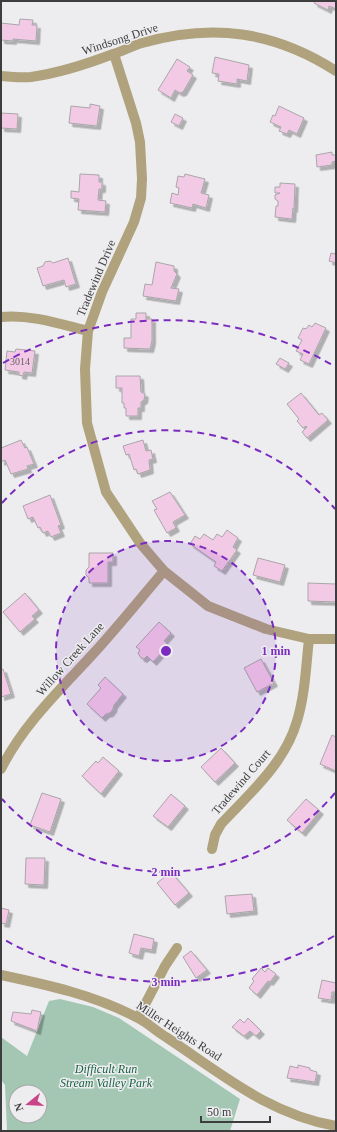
<svg xmlns="http://www.w3.org/2000/svg" width="337" height="1132" font-family="Georgia,serif">
	<style>
		.green { fill: #a4c7b3; fill-rule: evenodd }
		.building { fill: #f3cae6; stroke: #a9a6a8; filter: url(#shadow) }
		.lines { fill: none; stroke-linecap: round; stroke-linejoin: round }
		.minor { stroke: #afa27d; stroke-width: 10 }
		.ring { fill: none; stroke: #7b2cbf; stroke-width: 2; stroke-dasharray: 7 5 }
		.labels { text-anchor: middle; stroke-width: 3; stroke-linejoin: round; paint-order: stroke }
		.number-label { font-size: 10px; fill: #6a6068 }
		.street-label { font-size: 12px; fill: #3d3d3e; stroke: #ededf0 }
		.park-label { font-size: 12px; font-style: italic; fill: #196243; stroke: #ededf0 }
		.centre { fill: #7b2cbf; stroke: #ededf0; stroke-width: 2 }
		.ring-label { font-size: 12px; text-anchor: middle; font-weight: bold; fill: #7b2cbf; stroke: #ededf0; stroke-width: 3; stroke-linejoin: round; paint-order: stroke }
	</style>
	<defs>
		<filter id="shadow"><feDropShadow dx="3.5" dy="3.5" stdDeviation="0" flood-color="#0004"/></filter>
	</defs>
	<rect width="100%" height="100%" fill="#ededf0"/>
	<!-- green -->
	<path class="green" d="M60,999L93,1007L119,1018L240,1099L230,1131H7L5,1085L1,1080V1037L27,1056L49,1001ZM16,1092H40V1116H16Z"/>
	<!-- building -->
	<path class="building" d="M315,1H336V9L329,6L328,10L314,3Z
		M20,19L33,20L32,25H37L36,41L13,39V41L1,40V23L19,25Z
		M215,57L249,65L247,81L237,79V84L218,81L219,74L212,73Z
		M177,59L190,67L187,71L193,75L183,92L180,93L175,90L171,98L158,90Z
		M90,104L100,106L97,126L69,123L71,106L90,108Z
		M279,106L304,118L297,134L289,130L287,134L279,131L281,127L270,122L273,115L275,116Z
		M1,113L18,114L17,129L1,128Z
		M175,114L183,118L179,126L171,122Z
		M332,152V155H336V161L332,162V165L317,167L316,155Z
		M80,174L99,175V182H102V189H99L98,200L106,201L105,212L78,210L79,199L71,198V191L79,192Z
		M185,174L205,179L201,193L209,195L206,208L193,204L192,208L170,203L172,193L178,195L179,188L176,187L178,176L184,177Z
		M280,183L295,184L294,209L293,208L292,219L275,217L276,206H278V201L275,199V195L280,193H275V187H280Z
		M336,250V263L329,261L331,253L335,254Z
		M68,258L76,284L66,287L64,280L43,286L37,268L43,266L45,262L50,261L53,263Z
		M156,262L174,266V271L177,274L171,288L179,289L176,301L143,296L145,284L152,285Z
		M136,313H146V319H152V341L150,349L124,348V338H131V319H136Z
		M315,323L326,328L309,364L300,360L303,354L296,351L302,340L298,338L303,328L306,329L309,325L312,327Z
		M16,349L35,351L32,373L24,372L23,376L19,375V372L5,370L7,351L15,352Z
		M280,358L289,363L285,369L276,364Z
		M116,376H140L141,392L145,394L144,400L141,402V408H138V416H126V408H124V403H122V388H116Z
		M301,393L319,415L322,413L328,420L307,438L302,432L307,427L306,426L303,428L297,421L299,419L287,404Z
		M21,440L25,448L27,447L34,464L27,466L28,469L11,474L5,460L1,462V448Z
		M143,440L146,451L151,450L153,459L149,460L150,470L138,474L136,469L134,470L129,454L126,455L123,446Z
		M170,492L185,515L173,522L176,528L167,533L154,510L157,509L152,501Z
		M50,495L61,525L58,526L61,533L51,537L48,531L43,533L40,527L38,528L33,517L28,519L23,506Z
		M227,530L238,538L233,547L237,550L222,571L214,566L216,562L190,544L195,536L200,539L204,534L213,540L217,534L222,537Z
		M89,553H113V562H108V583H89V578L86,575V570L89,567Z
		M258,558L285,565L280,582L253,575Z
		M308,583L336,584V602L308,601Z
		M25,593L39,610L32,616L35,619L20,632L3,612Z
		M159,622L171,633L164,641L167,643L162,648L164,650L153,662L147,656L144,659L141,658L138,653L140,650L136,647Z
		M261,659L274,683L257,692L244,668Z
		M3,669L11,694L1,697V670Z
		M105,677L123,694L114,705L113,709L110,713L106,714L102,718L87,704L101,688L98,685Z
		M332,735L336,737V771L320,764Z
		M221,748L235,763L215,782L201,767Z
		M103,757L119,771L101,794L82,776L96,761L98,763Z
		M42,793L61,799L50,832L30,825Z
		M171,794L185,806L168,827L153,816Z
		M306,799L320,811L302,833L287,820Z
		M26,858H45L44,885L25,884Z
		M171,872L189,893L175,905L157,883Z
		M252,894L254,911L227,914L225,896Z
		M1,908L9,910L6,924L1,923Z
		M134,934L154,939L152,950L141,948L139,956L129,953Z
		M191,951L207,970L196,978L183,957Z
		M261,968L265,972L268,968L276,974L270,982L268,981L257,995L249,988L254,981L252,979Z
		M322,980L336,983V992H332L331,1000L318,998Z
		M32,1010L41,1012L37,1031L11,1021L13,1012L31,1014Z
		M248,1018L261,1031L256,1036L250,1031L244,1036L232,1027L240,1019L244,1023Z
		M298,1065L310,1068V1070L317,1072L315,1082L287,1078L290,1066L298,1068Z"/>
	<g class="lines">
		<!-- minor -->
		<path class="minor" d="M114,54L136,123L140,142L142,179L141,198L134,222L102,292L88,331L85,369L87,423L106,492L140,543L164,571L208,606L266,629L309,639H336
			M1,76C11,77 22,78 31,77C59,73 87,64 113,54C123,51 132,46 142,43C212,23 274,31 336,71
			M1,317C30,314 60,324 88,331
			M1,769C23,725 59,691 92,655C117,628 140,599 164,571
			M212,849L215,835L221,824C250,793 285,763 297,721C305,695 306,666 309,639
			M1,975C48,985 94,995 136,1017C147,1022 156,1031 166,1037C222,1074 268,1114 336,1126
			M138,1018L165,966L177,948"/>
	</g>
	<!-- distance rings -->
	<circle cx="166" cy="651" r="110" fill="#7b2cbf" fill-opacity=".12"/>
	<g class="ring">
		<circle cx="166" cy="651" r="110"/>
		<path d="M335 793A221 221 0 0 1 2 799M2 503A221 221 0 0 1 335 509"/>
		<path d="M334 936A331 331 0 0 1 3 939M3 363A331 331 0 0 1 334 366"/>
	</g>
	<g class="labels">
		<!-- number labels -->
		<g class="number-label">
			<text x="20" y="365">3014</text>
		</g>
		<!-- street labels -->
		<g class="street-label">
			<text transform="translate(120 39) rotate(-18)" y="4">Windsong Drive</text>
			<text transform="translate(96 278) rotate(-67)" y="4">Tradewind Drive</text>
			<text transform="translate(70 659) rotate(-48)" y="4">Willow Creek Lane</text>
			<text transform="translate(241 782) rotate(-49)" y="4">Tradewind Court</text>
			<text transform="translate(179 1031) rotate(33)" y="4">Miller Heights Road</text>
		</g>
		<!-- park labels -->
		<g class="park-label">
			<text x="106" y="1073">Difficult Run<tspan x="106" dy="14">Stream Valley Park</tspan></text>
		</g>
	</g>
	<circle cx="166" cy="651" r="6" class="centre"/>
	<g class="ring-label">
		<text x="276" y="655">1 min</text>
		<text x="166" y="876">2 min</text>
		<text x="166" y="986">3 min</text>
	</g>
	<!-- border -->
	<rect width="337" height="1132" fill="none" stroke="#3d3d3e" stroke-width="4"/>
	<!-- north arrow -->
	<g transform="translate(28 1104) rotate(252)"><circle r="19" fill="#ededf0" stroke="#a7a7a9"/>
	<path d="M0-3L7 15L0 10L-7 15Z" fill="#c94588"/>
	<text y="-6" font-size="11" font-weight="bold" text-anchor="middle" fill="#3d3d3e">N</text>
	</g>
	<!-- scale -->
	<path d="M201 1116v6h69v-6" fill="none" stroke="#3d3d3e" stroke-width="2"/>
	<text x="207" y="1116" font-size="12" fill="#3d3d3e" stroke="#ededf0" stroke-width="3" paint-order="stroke">50 m</text>
</svg>
